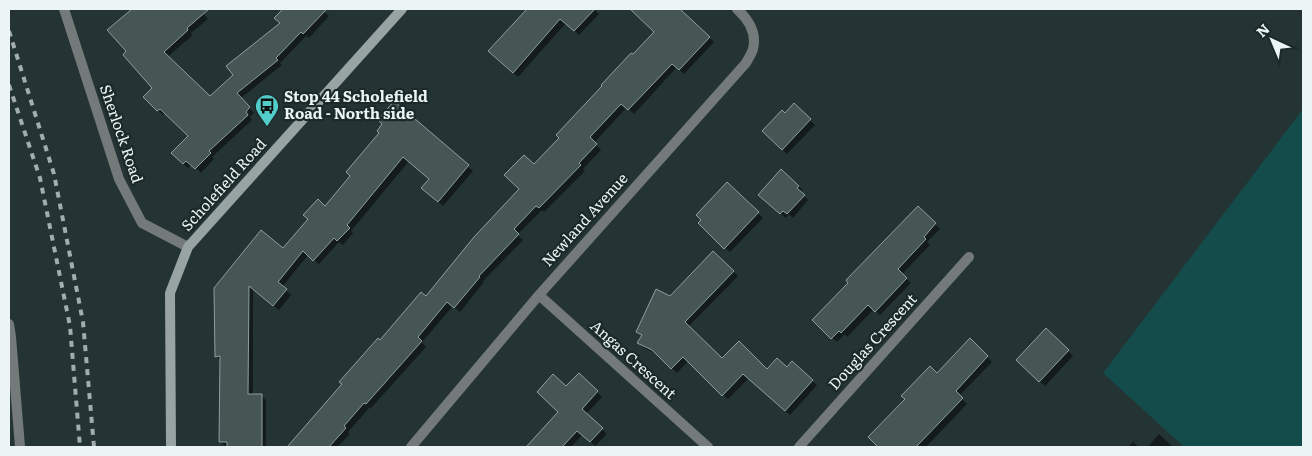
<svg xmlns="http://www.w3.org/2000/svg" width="1312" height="456" font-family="Literata,serif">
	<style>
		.green { fill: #134c4a }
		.shadow { fill: #0007 }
		.building { fill: #465655; stroke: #8d9f9e }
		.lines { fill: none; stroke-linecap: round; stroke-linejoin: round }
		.street { stroke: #737a79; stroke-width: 10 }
		.secondary { stroke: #98a4a3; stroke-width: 10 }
		.rail { stroke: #a2adad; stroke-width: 4; stroke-dasharray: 6 6; stroke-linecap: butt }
		.labels { text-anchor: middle; stroke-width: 4.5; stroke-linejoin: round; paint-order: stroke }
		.poi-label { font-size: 15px; font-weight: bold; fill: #ecf5f5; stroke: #1b2929; text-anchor: start }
		.street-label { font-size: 15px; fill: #ecf5f5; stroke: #1b2929 }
	</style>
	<rect width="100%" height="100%" fill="#243333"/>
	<!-- green -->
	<path class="green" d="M1303,109V447H1184L1103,373Z"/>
	<!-- shadow -->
	<path class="shadow" d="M134,9H199L208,19L191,33L192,36L167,57L210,98L234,75L281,23L276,18L285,9H288L291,12L294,9H327L324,12L329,16L309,38L306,36L280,63L282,65L241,98L254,113L250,117L252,120L212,157L214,159L201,173L192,164L188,168L173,153L190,136L165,112L163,115L145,97L154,89L128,52L109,30Z
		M528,9H594L599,14L579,35L566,23L518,77L490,51Z
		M636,9H678L714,42L684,74L677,67L634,114L627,107L594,143L601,150L583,169L585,171L544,212L542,210L517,235L523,240L483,281L484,282L460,312L453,306L422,342L426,347L371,408L370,407L348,432L350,434L337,447H299L294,442L380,342L426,298L521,189L534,166L656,32L634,11Z
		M394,103L473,171L443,206L427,193L430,179L409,161L351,231L353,233L343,245L339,242L319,264L308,255L282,287L291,295L279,310L253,289V395H261L266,400V447L225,446L221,442V361L216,356L215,289L284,249L325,207L352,176L380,133Z
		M794,105L815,125L787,154L764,131Z
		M727,184L763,218L730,252L699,223Z
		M799,186L803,191L801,193L808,200L793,218L789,214L786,218L764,200Z
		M918,207L940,229L927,242L930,245L902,274L911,283L880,315L874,309L847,337L845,334L837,342L814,320Z
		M713,253L738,276L688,327L722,360L767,371L787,369L812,381L817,385L790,415L749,378L728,399L688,361L677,373L658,354L644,348L639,343L642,336L638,332Z
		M1046,330L1073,356L1045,386L1017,360Z
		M970,340L992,362L959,396L967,404L926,447H880L869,437L937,375Z
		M579,375L602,397L586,414L607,434L595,446L583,434L571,447H528L560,412L566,388Z
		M1159,434L1173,447H1148Z
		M1133,442L1139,447H1128Z"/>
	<!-- building -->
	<path class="building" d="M132,9H209L187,28L188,30L164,52L210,96L233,75L226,66L280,23L274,18L283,9H327L303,34L301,32L276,58L278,60L237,93L250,107L246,112L248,115L209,151L211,153L195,169L186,161L183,164L171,153L188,136L160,109L157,111L143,97L152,88L123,55L126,51L107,30Z
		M527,9H595L574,31L560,19L513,73L488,51Z
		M630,9H680L710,37L679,70L672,64L628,110L621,104L590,137L597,144L579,163L581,165L539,208L536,206L514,229L519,234L479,276L480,277L454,308L447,302L418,337L422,341L366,404L364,403L344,426L346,428L329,447H287L342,384L339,382L378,338L380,340L421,292L426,296L474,237L519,189L504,175L524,155L534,164L559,138L556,135L602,86L601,85L631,53L633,54L654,32Z
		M394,101L469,165L438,202L421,188L429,179L403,157L347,225L350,228L337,241L334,238L313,261L303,251L278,282L287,289L273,306L249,286L248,394H262V447H227V442H219L220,356L215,357L214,288L261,230L283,248L308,219L303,215L318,199L325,206L350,176L346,172L379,133L377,131L382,124L378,120Z
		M794,103L811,119L782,150L762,131L782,110L785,113Z
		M781,169L799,186L797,188L805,195L787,214L783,211L780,214L758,195Z
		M727,182L759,212L724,249L698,223L701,220L696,215Z
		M918,206L936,223L924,237L926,239L898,269L907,278L875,312L868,305L841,333L839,331L831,339L812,320L848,283L846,280Z
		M713,251L734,271L685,322L722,358L739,341L767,369L777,358L787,367L792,361L813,380L785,411L743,374L722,396L683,357L671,369L652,350L637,343L642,335L636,332L656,289L670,296Z
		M1046,328L1069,350L1039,382L1016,360Z
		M970,338L988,356L956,391L963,398L916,447H878L868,437L905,399L901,396L930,366L937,373Z
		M579,373L598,391L582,409L603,428L590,442L577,431L562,447H526L558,412L537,392L553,374L566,386Z"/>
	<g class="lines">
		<!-- street -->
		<path class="street" d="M64,9L119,179L142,223L188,247
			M539,295L708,447
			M9,324L11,337L20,447
			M411,447L539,295L746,63C748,59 752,53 753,49C757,33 748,19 737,9
			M799,447L969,257"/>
		<!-- secondary -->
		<path class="secondary" d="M171,447L170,293L188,247L402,9"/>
		<!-- rail -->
		<path class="rail" d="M9,31L54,174L83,322L94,447
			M9,85L40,178L70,326L80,447"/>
	</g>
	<!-- icons -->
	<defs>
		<g id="bus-pin" transform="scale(1.25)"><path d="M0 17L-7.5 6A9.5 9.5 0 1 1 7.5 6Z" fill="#53cdca" stroke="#1b2929"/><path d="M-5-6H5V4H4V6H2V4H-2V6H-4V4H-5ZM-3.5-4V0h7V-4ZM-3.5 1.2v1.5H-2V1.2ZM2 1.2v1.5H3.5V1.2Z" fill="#111"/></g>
	</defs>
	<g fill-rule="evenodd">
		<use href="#bus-pin" x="267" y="106"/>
	</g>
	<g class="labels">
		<!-- poi labels -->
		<g class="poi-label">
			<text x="284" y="102">Stop 44 Scholefield<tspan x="284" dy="17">Road - North side</tspan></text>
		</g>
		<!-- street labels -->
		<g class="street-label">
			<text transform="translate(121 134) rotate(71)" y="5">Sherlock Road</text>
			<text transform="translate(224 185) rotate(-48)" y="5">Scholefield Road</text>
			<text transform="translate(585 220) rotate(-48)" y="5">Newland Avenue</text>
			<text transform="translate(873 342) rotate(-48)" y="5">Douglas Crescent</text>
			<text transform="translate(633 360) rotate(42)" y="5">Angas Crescent</text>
		</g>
	</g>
	<!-- border -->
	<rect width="1312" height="456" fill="none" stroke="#ecf5f5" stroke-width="20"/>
	<!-- north arrow -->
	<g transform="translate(1272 40) rotate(316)" stroke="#1b2929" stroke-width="4" paint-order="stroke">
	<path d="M0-4L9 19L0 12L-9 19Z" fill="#ecf5f5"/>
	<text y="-8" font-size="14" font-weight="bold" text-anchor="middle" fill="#ecf5f5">N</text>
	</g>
</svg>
